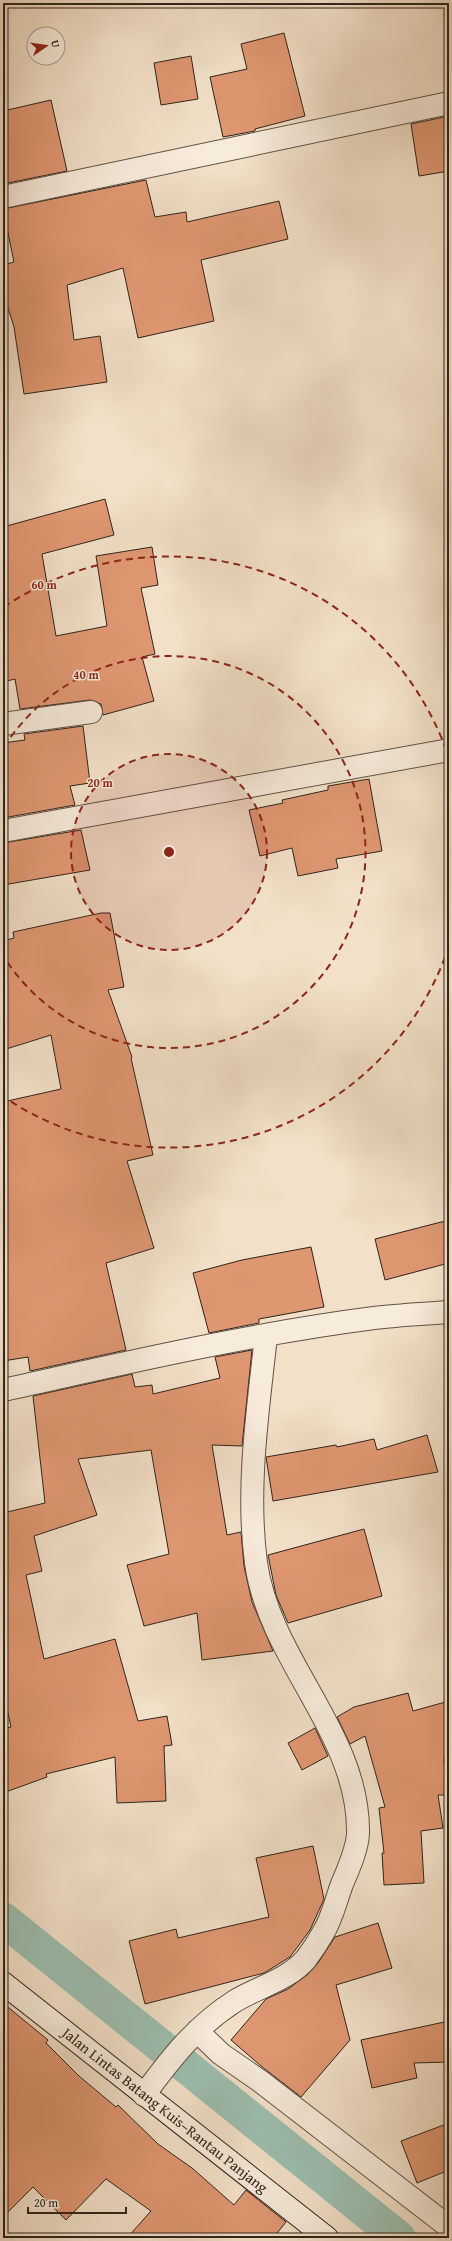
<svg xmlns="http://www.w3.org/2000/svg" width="452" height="2241" font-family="'Gentium Book Plus',serif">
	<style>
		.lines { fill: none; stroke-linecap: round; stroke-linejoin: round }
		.canal { stroke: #9cbeaf; stroke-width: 34 }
		.building { fill: #df9772; stroke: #2f241b }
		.minor-casing { stroke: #605346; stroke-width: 24 }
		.secondary-casing { stroke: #2f241b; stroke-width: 24 }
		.minor { stroke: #f7ebdb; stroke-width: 22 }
		.secondary { stroke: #f7ebdb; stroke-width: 22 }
		.ring { fill: none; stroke: #8f2418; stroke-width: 2; stroke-dasharray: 7 5 }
		.labels { text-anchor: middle; stroke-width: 3; stroke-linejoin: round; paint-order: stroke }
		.street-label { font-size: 15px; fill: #2f241b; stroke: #f7ebdb }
		.centre { fill: #8f2418; stroke: #f7ebdb; stroke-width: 2 }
		.ring-label { font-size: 12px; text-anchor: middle; font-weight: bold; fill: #8f2418; stroke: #f7ebdb; stroke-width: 3; stroke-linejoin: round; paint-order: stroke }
	</style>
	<rect width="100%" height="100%" fill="#f2e0c8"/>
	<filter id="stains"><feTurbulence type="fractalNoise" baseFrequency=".005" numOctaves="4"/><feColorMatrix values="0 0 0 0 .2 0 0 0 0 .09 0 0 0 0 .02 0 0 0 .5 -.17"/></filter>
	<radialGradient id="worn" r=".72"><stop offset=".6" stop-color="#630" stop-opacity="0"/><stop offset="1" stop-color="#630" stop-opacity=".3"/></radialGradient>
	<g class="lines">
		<!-- canal -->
		<path class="canal" d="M3,1919L399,2238"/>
	</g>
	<!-- building -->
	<path class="building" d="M284,33L305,116L255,129V131L223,137L210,77L247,69L241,44Z
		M191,56L198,99L161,105L154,63Z
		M51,100L67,171L3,184V111Z
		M449,116V171L419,176L411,124Z
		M146,180L155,217L186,212L187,222L279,201L288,239L201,260L214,321L138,338L123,268L67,285L74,340L100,336L107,382L24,394L14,327L3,292V265L14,262L3,209Z
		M105,499L114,535L42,554L56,636L107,626L96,556L152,547L158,585L141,588L155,654L142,657L154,701L103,715L101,704L90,700L20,709L15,679L3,682V527Z
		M83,726L90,783L70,786L75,805L3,818V743L25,740L24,734Z
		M369,779L382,851L336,859L338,868L298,876L292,848L260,856L249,810L283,803L282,800L328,790V786Z
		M81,830L90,870L3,885V843Z
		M101,913H110L124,987L108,990L132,1057L131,1058L153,1155L127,1161L154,1248L106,1263L126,1350L30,1371L28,1357L3,1361V1102L61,1089L51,1035L3,1050V941L14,938L13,932Z
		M449,1220V1263L385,1280L375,1239Z
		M311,1247L324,1307L259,1319V1323L209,1333L193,1273L242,1260Z
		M252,1350L242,1446L212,1445L227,1535L241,1532L244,1566L252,1602L273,1651L202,1660L197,1613L144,1626L127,1565L169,1554L151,1450L78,1459L97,1515L34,1536L42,1571L26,1575L44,1659L115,1639L138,1721L167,1716L172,1745L164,1746L166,1801L117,1803L115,1757L46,1774L47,1777L3,1793V1729L11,1727L3,1691V1513L45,1503L33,1396L132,1374L135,1387L152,1385L153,1394L220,1378L215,1357Z
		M427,1435L438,1472L273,1501L266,1457L336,1445L337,1447L374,1439L377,1450Z
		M364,1529L382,1596L288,1623L276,1595L268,1555Z
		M408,1693L413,1711L449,1701V1757L444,1758L446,1795H438L443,1828L421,1831L424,1883L384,1885L382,1853H384L379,1808L385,1807L365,1736L350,1744L337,1717L354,1707Z
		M315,1728L328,1756L302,1770L288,1743Z
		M313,1846L324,1899L310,1930L290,1957L264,1973L145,2004L129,1941L176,1929L178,1938L269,1917L256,1858Z
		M378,1923L392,1968L336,1985L350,2040L301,2097L261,2066L231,2040L266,1999L288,1989L307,1975L318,1963L335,1937Z
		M3,2003L48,2040L46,2043L79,2076L116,2107L118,2105L158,2144L192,2168L234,2205L246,2190L286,2222L273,2238H127L151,2211L106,2179L66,2220L33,2187L3,2217Z
		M449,2021V2062L414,2063L417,2078L372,2088L361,2040Z
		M449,2123V2170L417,2183L401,2141Z"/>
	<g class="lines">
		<!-- minor casing -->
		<g class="minor-casing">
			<path id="minor" d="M3,197L449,103
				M3,724L91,712
				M3,831L449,750
				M3,1390C126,1363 249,1334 374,1318C399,1315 424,1314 449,1312
				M197,2031L221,2054L260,2081L449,2227
				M144,2095C171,2058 196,2026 235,2001C258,1987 288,1980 306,1959C312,1951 318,1942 323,1933C332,1919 336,1900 342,1884C348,1870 357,1850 358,1834C360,1734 270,1662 256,1563C246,1487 258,1411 266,1336"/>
		</g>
		<!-- secondary casing -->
		<g class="secondary-casing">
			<g id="secondary">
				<path id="s1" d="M3,1983L327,2238"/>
			</g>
		</g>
		<!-- minor -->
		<use href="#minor" class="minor"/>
		<!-- secondary -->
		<use href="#secondary" class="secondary"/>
	</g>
	<!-- distance rings -->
	<circle cx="169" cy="852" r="98" fill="#8f2418" fill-opacity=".12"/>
	<g class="ring">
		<circle cx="169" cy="852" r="98"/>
		<path d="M4 747A196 196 0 1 1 4 957"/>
		<path d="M449 946A295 295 0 0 1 4 1097M4 607A295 295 0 0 1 449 758"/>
	</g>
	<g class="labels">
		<!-- street labels -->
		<g class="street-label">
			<text dy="5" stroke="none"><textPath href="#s1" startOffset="206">Jalan Lintas Batang Kuis–Rantau Panjang</textPath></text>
		</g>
	</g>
	<circle cx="169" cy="852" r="6" class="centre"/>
	<g class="ring-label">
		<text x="44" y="589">60 m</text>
		<text x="86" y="679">40 m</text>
		<text x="100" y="787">20 m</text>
	</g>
	<!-- margin -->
	<rect width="452" height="2241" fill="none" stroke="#f2e0c8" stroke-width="16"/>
	<rect x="4" y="4" width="444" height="2233" fill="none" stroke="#2f241b" stroke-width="2"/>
	<rect x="8" y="8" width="436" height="2225" fill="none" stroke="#2f241b"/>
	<!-- north arrow -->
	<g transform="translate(46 46) rotate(77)"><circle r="19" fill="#f7ebdb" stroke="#a79b8e"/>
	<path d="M0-3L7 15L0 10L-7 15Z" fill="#8f2418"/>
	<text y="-6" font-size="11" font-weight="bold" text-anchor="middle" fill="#2f241b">U</text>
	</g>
	<!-- scale -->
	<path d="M28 2207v6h98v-6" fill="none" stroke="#2f241b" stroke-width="2"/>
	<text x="34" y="2207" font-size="12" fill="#2f241b" stroke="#f7ebdb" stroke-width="3" paint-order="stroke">20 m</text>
	<rect width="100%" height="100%" filter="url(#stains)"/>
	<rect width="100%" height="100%" fill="url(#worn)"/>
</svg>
